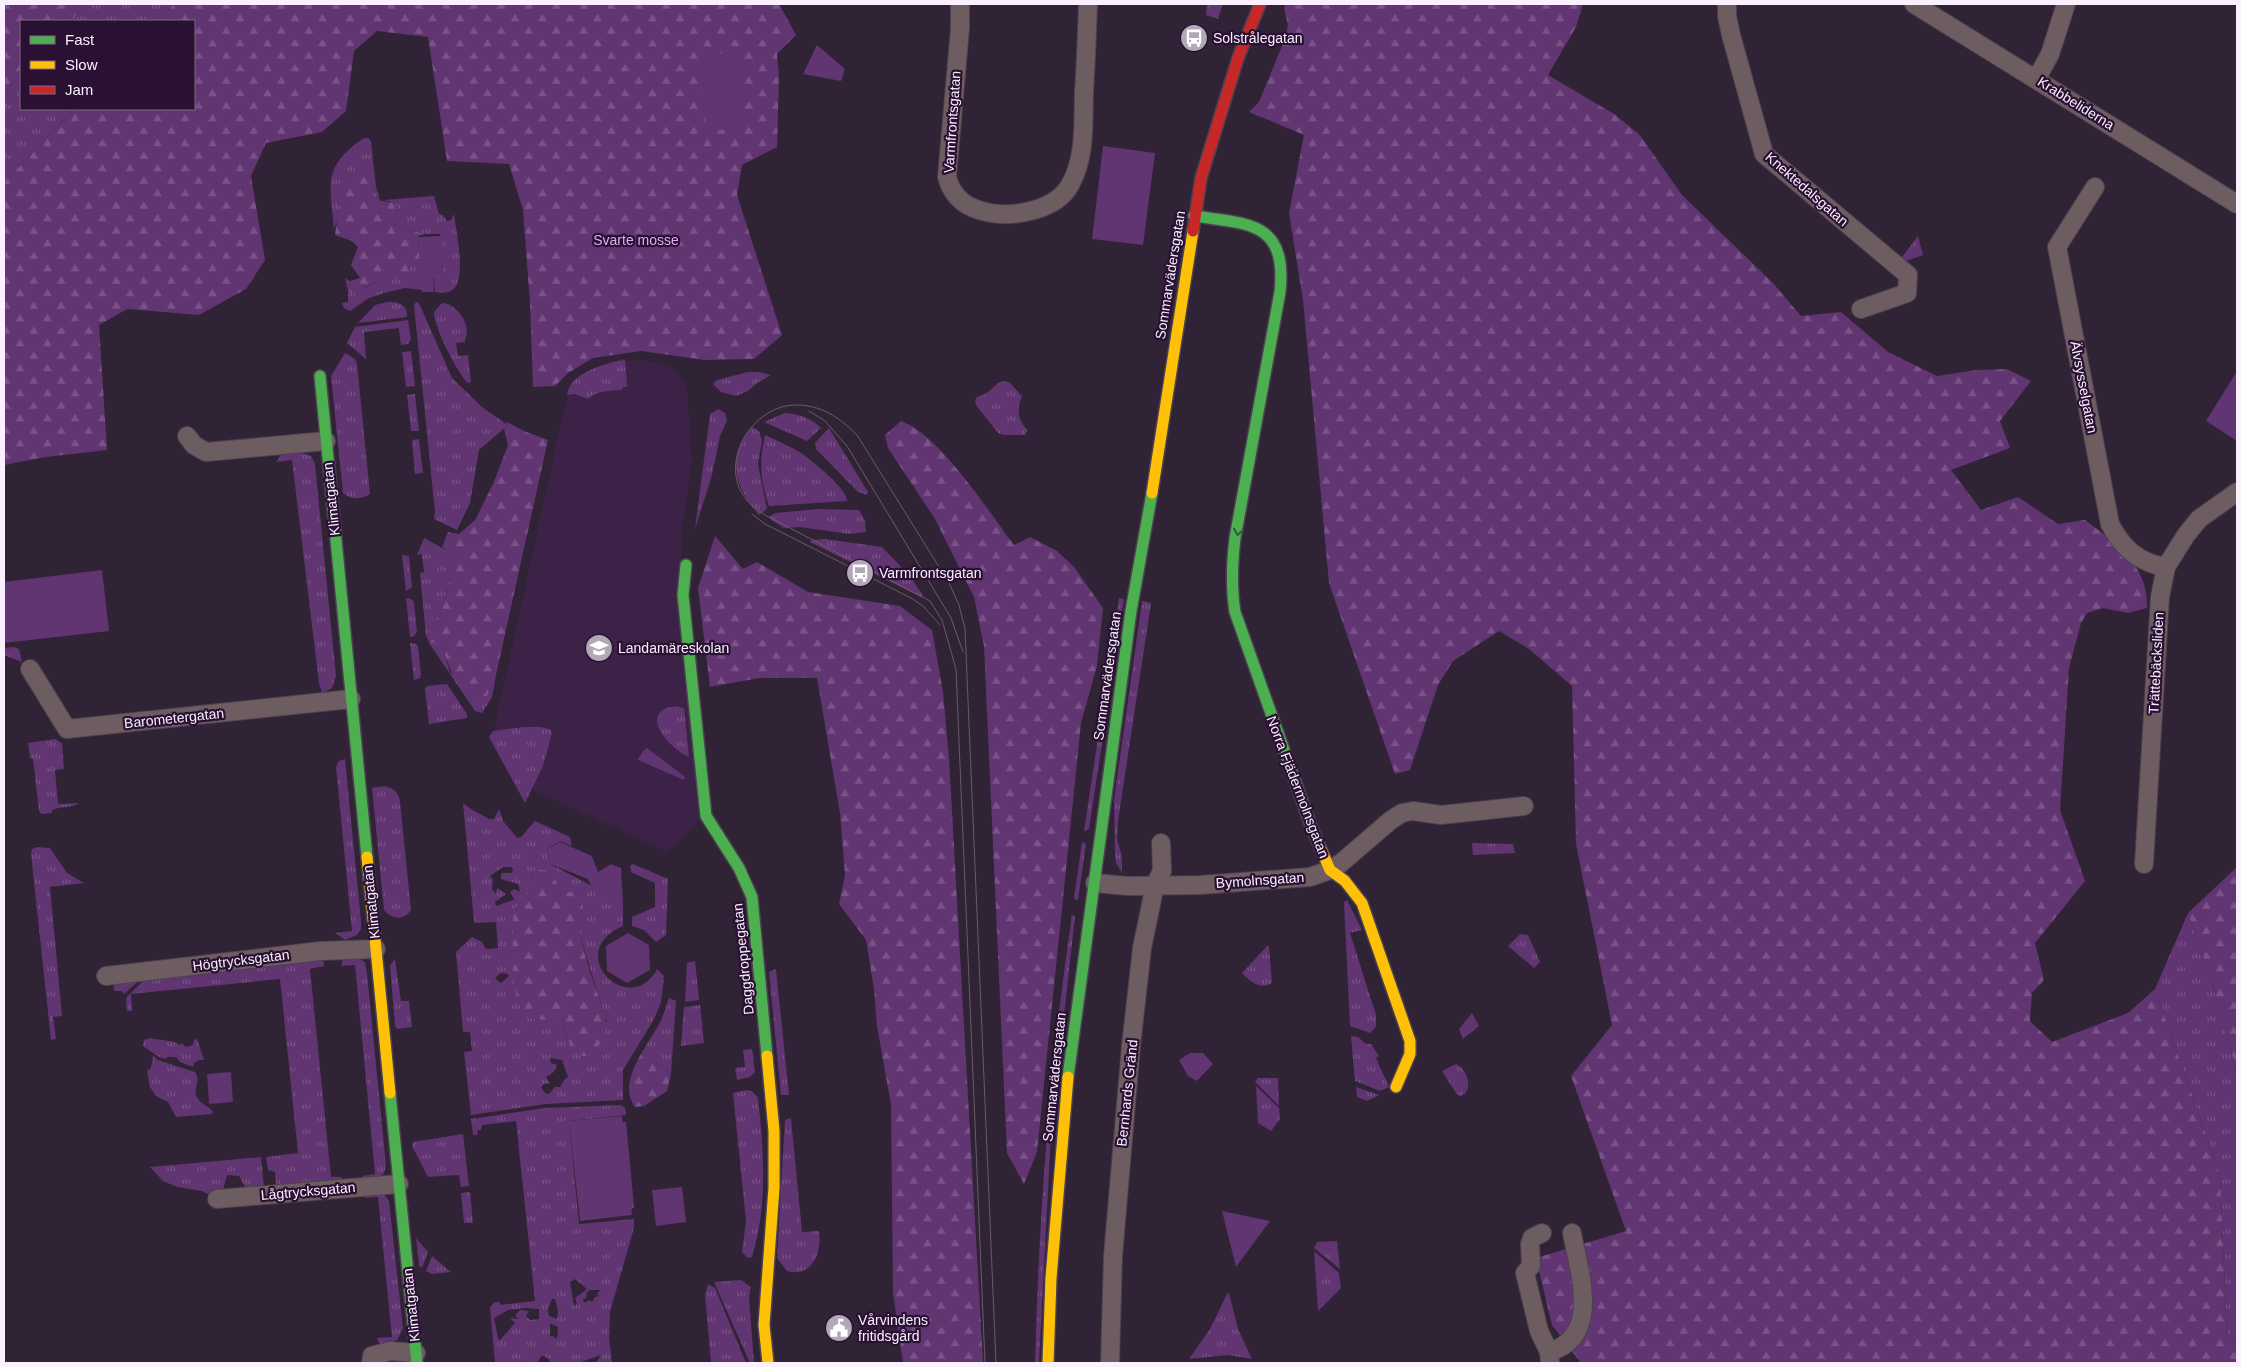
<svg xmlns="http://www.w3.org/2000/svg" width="2241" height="1367" font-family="Helvetica,sans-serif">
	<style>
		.built { fill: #3d2247 }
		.grass { fill: url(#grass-tufts); fill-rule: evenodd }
		.forest { fill: url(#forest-firs) }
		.park { fill: #613472 }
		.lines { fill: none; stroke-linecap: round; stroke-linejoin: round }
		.street-casing { stroke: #4b414f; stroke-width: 20 }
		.fast-casing { stroke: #4b414f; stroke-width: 14 }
		.slow-casing { stroke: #4b414f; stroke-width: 14 }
		.jam-casing { stroke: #4b414f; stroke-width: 14 }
		.street { stroke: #6e5d60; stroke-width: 18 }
		.fast { stroke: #4caf50; stroke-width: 11 }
		.slow { stroke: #ffc107; stroke-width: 11 }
		.jam { stroke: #c62828; stroke-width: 11 }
		.tram { stroke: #695c65; stroke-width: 1 }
		.oneway { stroke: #395840 }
		.labels { text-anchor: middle; stroke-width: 4.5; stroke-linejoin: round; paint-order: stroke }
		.poi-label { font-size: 14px; fill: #faf0fe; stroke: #2a1133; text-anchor: start }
		.street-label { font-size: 14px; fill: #faf0fe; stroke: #2a1133 }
		.park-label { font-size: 14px; fill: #dfacf2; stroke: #2a1133 }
	</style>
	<defs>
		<pattern id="grass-tufts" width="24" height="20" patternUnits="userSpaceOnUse" patternTransform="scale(1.25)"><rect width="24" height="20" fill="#613472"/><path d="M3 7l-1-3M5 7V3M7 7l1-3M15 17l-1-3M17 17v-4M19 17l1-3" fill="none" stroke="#795287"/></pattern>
		<pattern id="forest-firs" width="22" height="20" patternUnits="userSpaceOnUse" patternTransform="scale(1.25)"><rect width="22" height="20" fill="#613472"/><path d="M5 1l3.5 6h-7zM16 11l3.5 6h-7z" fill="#795287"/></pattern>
	</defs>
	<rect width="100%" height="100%" fill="#302335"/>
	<!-- built -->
	<path class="built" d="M644,360L672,368L683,379L687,390L692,462L681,535V602L699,822L667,852L529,788L495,725L565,404L571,386L623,361Z"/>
	<!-- grass -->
	<path class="grass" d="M87,4H174L158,21H71Z
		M1207,4H1223L1218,19L1206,15Z
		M21,74V109H74L4,183V93Z
		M364,138H368L371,141L376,187L380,201L377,200L374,187L365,176L359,182L342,187L338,219L334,229C330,183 322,167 364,138Z
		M434,196L439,214L443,215L447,221L451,220L454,214C456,231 468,282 451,291C446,293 440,293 435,292L433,273L443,272L440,234H426L402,229L391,222L394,214L399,210L394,203L384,200Z
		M1918,236L1923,255L1906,261L1902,257Z
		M410,261H420L423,290L405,288L384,293L369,298L350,311L344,308L342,303L348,302V291C360,293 368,285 380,281L385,273L408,271Z
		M387,302C398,301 408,305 407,317L358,323L375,305Z
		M416,302L419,303L452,378L483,408L508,425L479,450L470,503L457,530L434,519L435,512L414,305Z
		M442,303C454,303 467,319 467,331C467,334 465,338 465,342L456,343L458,356L468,355L471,382L468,383C457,373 433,325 434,312Z
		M408,320L411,340L408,344L401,345L399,328L364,332L366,359L347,343L355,327Z
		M411,351L415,386L406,387L402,352Z
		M345,353L355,359L357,364L370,494C361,500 351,500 343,493L331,376Z
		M625,359L627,387H623L622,390C611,391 596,390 588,399L575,394L567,395C570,371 607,364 625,359Z
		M748,372H759L771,375L757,383L748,391L736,396L721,392L713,384L717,380Z
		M1003,381L1009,382L1022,396C1017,409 1017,418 1027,430L1025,435H1003L998,433L976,405L975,400L977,397C992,393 992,385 1003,381Z
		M415,394L419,431H411L407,395Z
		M718,409L725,413L727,420L720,436L712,475L695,529L710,414Z
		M785,413C799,414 811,418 821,428L807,441L764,422Z
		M752,427L759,431L762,441L758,464L767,509L759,515C734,486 726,458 752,427Z
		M829,428L868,492L867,495L858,492L816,449L815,443Z
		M765,435C776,440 787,445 798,451C809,458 848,489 847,501L769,506C760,480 759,461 765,435Z
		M419,439L423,473L415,474L412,440Z
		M299,452L311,456L315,464L336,676L332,688L322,693L319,683L292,460L276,462L281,455Z
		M819,509L859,510L865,521L866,532L850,534L800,527L784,528L772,520L769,517L775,513Z
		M424,538L453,554L449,583L438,622L426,636L420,573L424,572L422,554L417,555Z
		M825,539L882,547L910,576L923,596L921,597L810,542L811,540Z
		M402,555L409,556L412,587L406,591Z
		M406,598L411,599L414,602L417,632L413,637H410Z
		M1119,598L1124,599L1089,829L1084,831Z
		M1142,601L1151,603L1118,821L1117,839L1122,857V873L1116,863L1115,854L1114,800Z
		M427,640L430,643L437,641L444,652L450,672L485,701L496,675L492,697L482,713L475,711Z
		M410,643L416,644L418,646L421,674L420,678L414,680Z
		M14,647L19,649L22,662L4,655V648Z
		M447,684L467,714V718L429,724L425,689L427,686Z
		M675,706L684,708L689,757C670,749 636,712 675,706Z
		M524,727H541L551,730L552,733L543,766L525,803L489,737L493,731Z
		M55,739L62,743L64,769L55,770L58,804L79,803C73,808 61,806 52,810V813L42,814L39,811L33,759L30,758L28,743Z
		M647,748L685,777L684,780L638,760L643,751Z
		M345,759L361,921V929L357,935L345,940L335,933L352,931L336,767L339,761Z
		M385,786C394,789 398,792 400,801L411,910C404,921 391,919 384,910L372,788Z
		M463,803C470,810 480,813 489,819H494L499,809L503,821L517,838L521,837L535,821L570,837L572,846L560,841L547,849L550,864L623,902V926C561,953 631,1020 657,969L664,976L661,1003L653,1021L623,1070V1100L546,1104L471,1115L464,1052L472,1051L470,1032H463L456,952L472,937L482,942L486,949L498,948L496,922L475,923L474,921ZM503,867H512L513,870L511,873H501V879L518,884L520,892L514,889L510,892L514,899L513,900L496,906L495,902L506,894L497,888L496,893H495L492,889L493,880L490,876ZM531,873L566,893L583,911L580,931L584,949L607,1022L569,1045L562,1021C552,1017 542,1021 531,1018L518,907L532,890ZM501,973L507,974L509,976L501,983L495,978ZM550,1058L562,1060L568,1077L564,1080L560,1087H555L549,1094L545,1093L541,1087L544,1084L550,1083L546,1078L547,1076C552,1074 556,1071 557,1065L551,1063Z
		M1082,842L1086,844L1078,900L1074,899Z
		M1472,843L1513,844L1515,853L1473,855Z
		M37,847L50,848L67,873L84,883L50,887L62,1016L53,1017L56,1039L51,1040L31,854L32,849Z
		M633,864L668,879L666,935L656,942L644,930L632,926V917L655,907V883L631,872L630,866Z
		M1347,900L1362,930L1350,933L1376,1015V1027L1370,1033L1350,1026L1344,902Z
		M2188,913L2222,1013L2237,1075V1345L2227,1339L2220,1175L2155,989Z
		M1072,915L1075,916L1051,1133L1039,1363H1035C1039,1213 1050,1064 1072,915Z
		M1520,934L1528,935L1540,962L1534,968L1508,946Z
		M1267,946H1269L1272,983C1261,990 1250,982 1242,973Z
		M354,956L365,962L367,974L386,1165L384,1173L378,1178L363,1179L362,1176L375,1174L355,965L341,966L343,958Z
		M321,959L324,962V966L310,969L331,1177H342L341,1182L276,1186L275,1172L268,1170L266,1157L298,1153L280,979L131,994L132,1011H127L126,998L148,976Z
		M395,959L401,1001H409L412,1027L397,1029L395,1026L390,965Z
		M695,961L699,1000L685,1002L687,963Z
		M776,969L789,1095H781L769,972Z
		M124,977L142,978L124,994L122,991H114V984Z
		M669,998L676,1001L671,1074L642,1052L661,1021Z
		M700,1005L704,1043L681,1046L684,1007Z
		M1472,1013L1479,1026L1463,1039L1459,1029Z
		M1351,1036L1358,1037L1366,1044H1371L1379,1056L1376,1058L1389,1087L1380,1091L1355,1081Z
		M151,1038C161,1041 171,1039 180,1045L182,1043L186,1047L193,1045L194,1040L197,1039L204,1060H199L194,1063L193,1067L180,1062L176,1057H167L166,1059L159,1057L143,1046L144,1040Z
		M752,1049L755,1072L750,1077L737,1080L735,1068L745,1067L743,1050Z
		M153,1056L158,1060L195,1072C201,1081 194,1086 196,1095C199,1104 209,1106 213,1112L212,1114L176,1117L168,1102L156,1096L150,1087L147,1071L151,1068Z
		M1456,1064C1467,1068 1475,1092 1460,1096L1456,1093L1442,1071Z
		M1258,1078H1278L1279,1106L1255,1082Z
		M1256,1086L1279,1108L1280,1119L1271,1131L1258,1123Z
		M1356,1087L1379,1095L1367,1101L1357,1097Z
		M746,1090L752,1091L758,1098C764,1152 768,1204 752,1257L748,1258L742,1252L746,1221L733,1093Z
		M621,1105L625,1108L626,1115L569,1121L579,1224L634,1219V1228L610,1312L609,1339L612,1363H596L601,1355L578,1363H550L549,1359L542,1355L537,1363H525L523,1361L521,1363H495L490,1307L495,1302H500V1305L535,1301L516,1121L482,1125L481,1130H478L477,1135H473L471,1119L545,1108ZM575,1279L587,1289L575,1298L577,1304L574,1306L570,1282ZM590,1290H600L597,1294L599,1296L595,1297L592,1302L589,1300L584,1303L583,1299L586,1298L587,1292ZM552,1299H555L558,1311L557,1319L549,1316L548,1309ZM526,1308L539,1309V1319L530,1320L526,1316L529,1311L520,1310L516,1314V1317L520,1319L510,1318L515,1323L500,1340L498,1338L494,1318L508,1310ZM550,1323L558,1327L557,1339L552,1336L550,1337Z
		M791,1118L802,1232L819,1231C822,1252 813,1278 787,1271L777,1258L785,1120Z
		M622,1122H626L634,1207L631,1210Z
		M463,1134L469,1186L461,1187L459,1175L428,1177L412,1146L413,1142Z
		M261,1157L264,1188H246L239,1176L227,1175L223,1190L210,1195L202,1191L177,1187L163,1181L150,1167Z
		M470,1192L473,1223H464L461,1193Z
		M384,1194L389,1201L403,1328L397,1340L390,1343H379L377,1338L392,1337L378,1197L365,1198L366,1195Z
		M416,1238L428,1252L422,1268L419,1266Z
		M1337,1241L1340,1269L1314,1248L1317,1242Z
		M1314,1251L1339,1273L1341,1288L1318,1311Z
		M432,1256L451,1272L432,1274L426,1271Z
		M741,1280L751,1287L749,1297L754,1363H750L714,1282Z
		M708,1284L715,1288L746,1363H711L705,1294Z
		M1229,1293L1238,1329L1252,1359L1228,1355L1189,1359L1210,1329L1227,1294Z"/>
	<!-- forest -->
	<path class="forest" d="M4,4H87L71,21H21V74L4,93Z
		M174,4H779L796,35L777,54L779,75L777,147L742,165L737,195L782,335L754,359L705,360L641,351L593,358L568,373L555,386L533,387L530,303L523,210L509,164L447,161L428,37L377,31L354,51L346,111L322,132L266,143L251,176L265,260L246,289L199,315L127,309L99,325L107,450L46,457L4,465V183L74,109H194V21H158Z
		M1286,4H1583L1576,27L1548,75L1614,114L1639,134L1682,195L1773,283L1801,316L1841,312L1888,352L1937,376L1977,370L2007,369L2031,381L2000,421L2010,448L1951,470L1981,510L2018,497L2058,524L2085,520C2116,543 2149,566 2147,608L2128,613L2103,608L2087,613L2081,623L2069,668L2060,810L2085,881L2035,943L2044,980L2032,993L2030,1021L2052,1042L2128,1013L2155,989L2220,1175L2227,1339L2237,1345V1363H1581L1552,1325L1536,1258L1626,1231L1571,1076L1612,1025L1576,844L1572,686L1529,649L1499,631L1453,661L1438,685L1410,770L1395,774L1329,583L1303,300L1289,213L1304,135L1249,112L1259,102L1282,46L1288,26L1284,7Z
		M365,175L374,187L377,200L394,203L399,210L394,214L392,223L402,229L426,234L418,236L420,261H410L408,271L405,274L385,273L380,281L369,285L356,293L348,291L345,278L350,281L360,278L351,265L358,247L352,241L335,235L342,186L348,180L359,182Z
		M505,421L524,431L548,440L496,675L485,701L480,705C463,702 449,668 444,652L438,650L437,642L430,643L426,636L438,622L449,583L452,554L442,547L448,532L459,534L475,520L493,484L508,445L504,429L508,425Z
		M901,421C939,434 989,512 1014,545L1030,537L1057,551L1074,567L1103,608L1097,666L1081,723L1037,1152L1024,1184L1007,1153L984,646L974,597L935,519L888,448L885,435Z
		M715,536L743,569L757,562L808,592L900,606L932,630L943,692L949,758L983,1363H903L893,1293L891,1105L877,1026L874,989L866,940L839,904L845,875L840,813L817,678H759L710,687L698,588Z
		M2237,867V1075L2222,1013L2188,913Z
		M536,870H546L553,873L558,887L566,893L578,890C588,906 579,924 582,942C586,963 595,984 601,1004C603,1010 606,1017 606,1022C607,1038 590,1069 573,1050C566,1042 566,1030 562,1021C551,1017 539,1023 529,1016C508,1000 513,953 513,930C514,925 512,916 514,911C517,904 527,897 532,890L531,873Z
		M642,1052L671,1074L667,1091L644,1106L635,1107C622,1090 633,1068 642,1052Z"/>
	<!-- park -->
	<path class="park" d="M817,45L845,69L841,81L803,74Z
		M739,52L745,128L706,131L701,55Z
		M1103,146L1155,153L1143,245L1092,239Z
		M441,236L443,272L433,273L434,292H422L418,237Z
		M2237,371V441L2206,421Z
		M102,570L109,631L4,643V582Z
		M560,842L592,856L598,872L611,864L621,868L623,902L593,889L588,879L550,864L547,849Z
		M628,933L649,945L650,970L627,983L607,971L606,946Z
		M1190,1053H1203L1213,1064L1197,1081L1188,1076L1179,1060Z
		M231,1072L233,1102L209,1104L207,1074Z
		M622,1116L632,1215L580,1221L569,1121Z
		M682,1187L686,1222L656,1226L652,1190Z
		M1222,1211L1270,1221L1236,1267Z"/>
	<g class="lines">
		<!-- street casing -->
		<g class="street-casing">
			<path id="street" d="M960,4V28L947,177C953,200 969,209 991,213C1016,217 1056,210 1070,185C1086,157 1083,123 1084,92C1086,62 1087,33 1088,4
				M1727,4V16L1731,35L1764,154L1908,275L1907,293L1861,309
				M1914,4L2237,204
				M2037,78L2050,54L2066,4
				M2095,187L2057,247L2110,524C2122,548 2139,563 2166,567
				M187,436L194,445L206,452L326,441
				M30,669L67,729L351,699
				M2144,864L2160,597L2166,567L2186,535L2199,519L2237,492
				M1095,883L1128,886L1200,885L1310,877L1330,870L1341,863L1391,820L1402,813L1413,811L1441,815L1524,806
				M106,976L320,951L376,949
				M217,1199L399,1184
				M1542,1233L1532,1238L1530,1244L1531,1266L1525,1273L1539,1331L1549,1352L1550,1363
				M1549,1352C1602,1337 1579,1272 1572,1233
				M371,1363L372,1356L390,1351L416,1353
				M1110,1363L1113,1256L1131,1046L1142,948L1155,885L1162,871L1161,843"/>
		</g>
		<!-- fast casing -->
		<g class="fast-casing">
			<path id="fast" d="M1194,216C1250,224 1287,222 1280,292L1235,538C1232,563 1231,587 1235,612L1311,826
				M320,376L367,857
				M686,565L683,595L706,816L739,868L752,897L767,1056
				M1068,1077L1131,611L1152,493
				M390,1093L417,1363"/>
		</g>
		<!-- slow casing -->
		<g class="slow-casing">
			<path id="slow" d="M1152,493L1193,231
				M1311,826L1330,870L1345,881L1362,903L1410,1041V1054L1396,1087
				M367,857L390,1093
				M767,1056L774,1131V1188L764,1325L768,1363
				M1048,1363L1051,1278L1068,1077"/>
		</g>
		<!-- jam casing -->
		<g class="jam-casing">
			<path id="jam" d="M1193,231L1201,178L1238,58L1260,4"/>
		</g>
		<!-- street -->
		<use href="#street" class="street"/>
		<!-- fast -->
		<use href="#fast" class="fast"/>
		<!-- slow -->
		<use href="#slow" class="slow"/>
		<!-- jam -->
		<use href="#jam" class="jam"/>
		<!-- tram -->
		<path class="tram" d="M809,411L825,421L847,446L951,618L963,652
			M752,514L765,524L911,598L923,606L940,625
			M985,1363L956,669L942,620L930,601L765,515C758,510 750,505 745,498C718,461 753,405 796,405C822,405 840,418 857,435L949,583L959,605L965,629L996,1363"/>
	</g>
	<!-- one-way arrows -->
	<defs><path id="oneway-chevron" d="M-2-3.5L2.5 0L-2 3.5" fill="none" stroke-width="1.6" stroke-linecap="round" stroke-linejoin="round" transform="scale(1.25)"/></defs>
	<use class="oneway" href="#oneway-chevron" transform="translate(1238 532) rotate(99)"/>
	<!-- icons -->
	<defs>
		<g id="bus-disc" transform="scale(1.4375)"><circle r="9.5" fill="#b3a8b8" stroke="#2a1133"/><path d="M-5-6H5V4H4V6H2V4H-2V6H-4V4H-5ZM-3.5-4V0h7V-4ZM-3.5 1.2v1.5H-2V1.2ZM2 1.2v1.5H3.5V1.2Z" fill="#fff"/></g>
		<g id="school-disc" transform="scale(1.4375)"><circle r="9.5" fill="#b3a8b8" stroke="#2a1133"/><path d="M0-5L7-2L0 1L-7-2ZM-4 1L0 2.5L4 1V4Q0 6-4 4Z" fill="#fff"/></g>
		<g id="civic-disc" transform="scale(1.4375)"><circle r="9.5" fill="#b3a8b8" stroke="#2a1133"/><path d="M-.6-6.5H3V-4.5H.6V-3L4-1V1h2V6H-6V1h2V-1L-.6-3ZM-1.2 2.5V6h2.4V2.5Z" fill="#fff"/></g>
	</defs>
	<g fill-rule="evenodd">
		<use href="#bus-disc" x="1194" y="38"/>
		<use href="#bus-disc" x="860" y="573"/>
		<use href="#school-disc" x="599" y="648"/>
		<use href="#civic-disc" x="839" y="1328"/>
	</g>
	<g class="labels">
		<!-- poi labels -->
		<g class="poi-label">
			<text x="1213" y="43">Solstrålegatan</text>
			<text x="879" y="578">Varmfrontsgatan</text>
			<text x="618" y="653">Landamäreskolan</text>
			<text x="858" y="1325">Vårvindens<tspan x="858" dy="16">fritidsgård</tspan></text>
		</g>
		<!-- street labels -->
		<g class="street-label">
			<text transform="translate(2076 103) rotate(32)" y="5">Krabbeliderna</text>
			<text transform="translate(952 122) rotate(-86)" y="5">Varmfrontsgatan</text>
			<text transform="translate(1807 189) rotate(41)" y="5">Knektedalsgatan</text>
			<text transform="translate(1170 275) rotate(-81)" y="5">Sommarvädersgatan</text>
			<text transform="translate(2084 387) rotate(79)" y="5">Älvsysselgatan</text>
			<text transform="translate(331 499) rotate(-96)" y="5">Klimatgatan</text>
			<text transform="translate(2156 663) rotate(-87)" y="5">Trättebäcksliden</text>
			<text transform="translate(1107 676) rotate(-82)" y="5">Sommarvädersgatan</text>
			<text transform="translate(174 718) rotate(-6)" y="5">Barometergatan</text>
			<text transform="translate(1298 787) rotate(69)" y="5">Norra Fjädermolnsgatan</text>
			<text transform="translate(1260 880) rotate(-4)" y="5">Bymolnsgatan</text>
			<text transform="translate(371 902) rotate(-96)" y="5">Klimatgatan</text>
			<text transform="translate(743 959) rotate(-96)" y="5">Daggdroppegatan</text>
			<text transform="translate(241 960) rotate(-7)" y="5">Högtrycksgatan</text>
			<text transform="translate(1054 1077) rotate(-84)" y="5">Sommarvädersgatan</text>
			<text transform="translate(1127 1093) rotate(-84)" y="5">Bernhards Gränd</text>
			<text transform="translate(308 1191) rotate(-5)" y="5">Lågtrycksgatan</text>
			<text transform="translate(411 1305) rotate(-96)" y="5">Klimatgatan</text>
		</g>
		<!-- park labels -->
		<g class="park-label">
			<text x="636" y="245">Svarte mosse</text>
		</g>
	</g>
	<!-- border -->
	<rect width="2241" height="1367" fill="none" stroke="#faf0fe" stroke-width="10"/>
	<!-- legend -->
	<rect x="20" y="20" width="175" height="90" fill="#2a1133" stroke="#7d6a84"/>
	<rect x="30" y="36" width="25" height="8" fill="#4caf50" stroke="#7d6a84"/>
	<text x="65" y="45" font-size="15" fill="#faf0fe">Fast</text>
	<rect x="30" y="61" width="25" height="8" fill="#ffc107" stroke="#7d6a84"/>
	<text x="65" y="70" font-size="15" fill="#faf0fe">Slow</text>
	<rect x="30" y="86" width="25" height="8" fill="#c62828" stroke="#7d6a84"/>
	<text x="65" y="95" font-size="15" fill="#faf0fe">Jam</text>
</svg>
